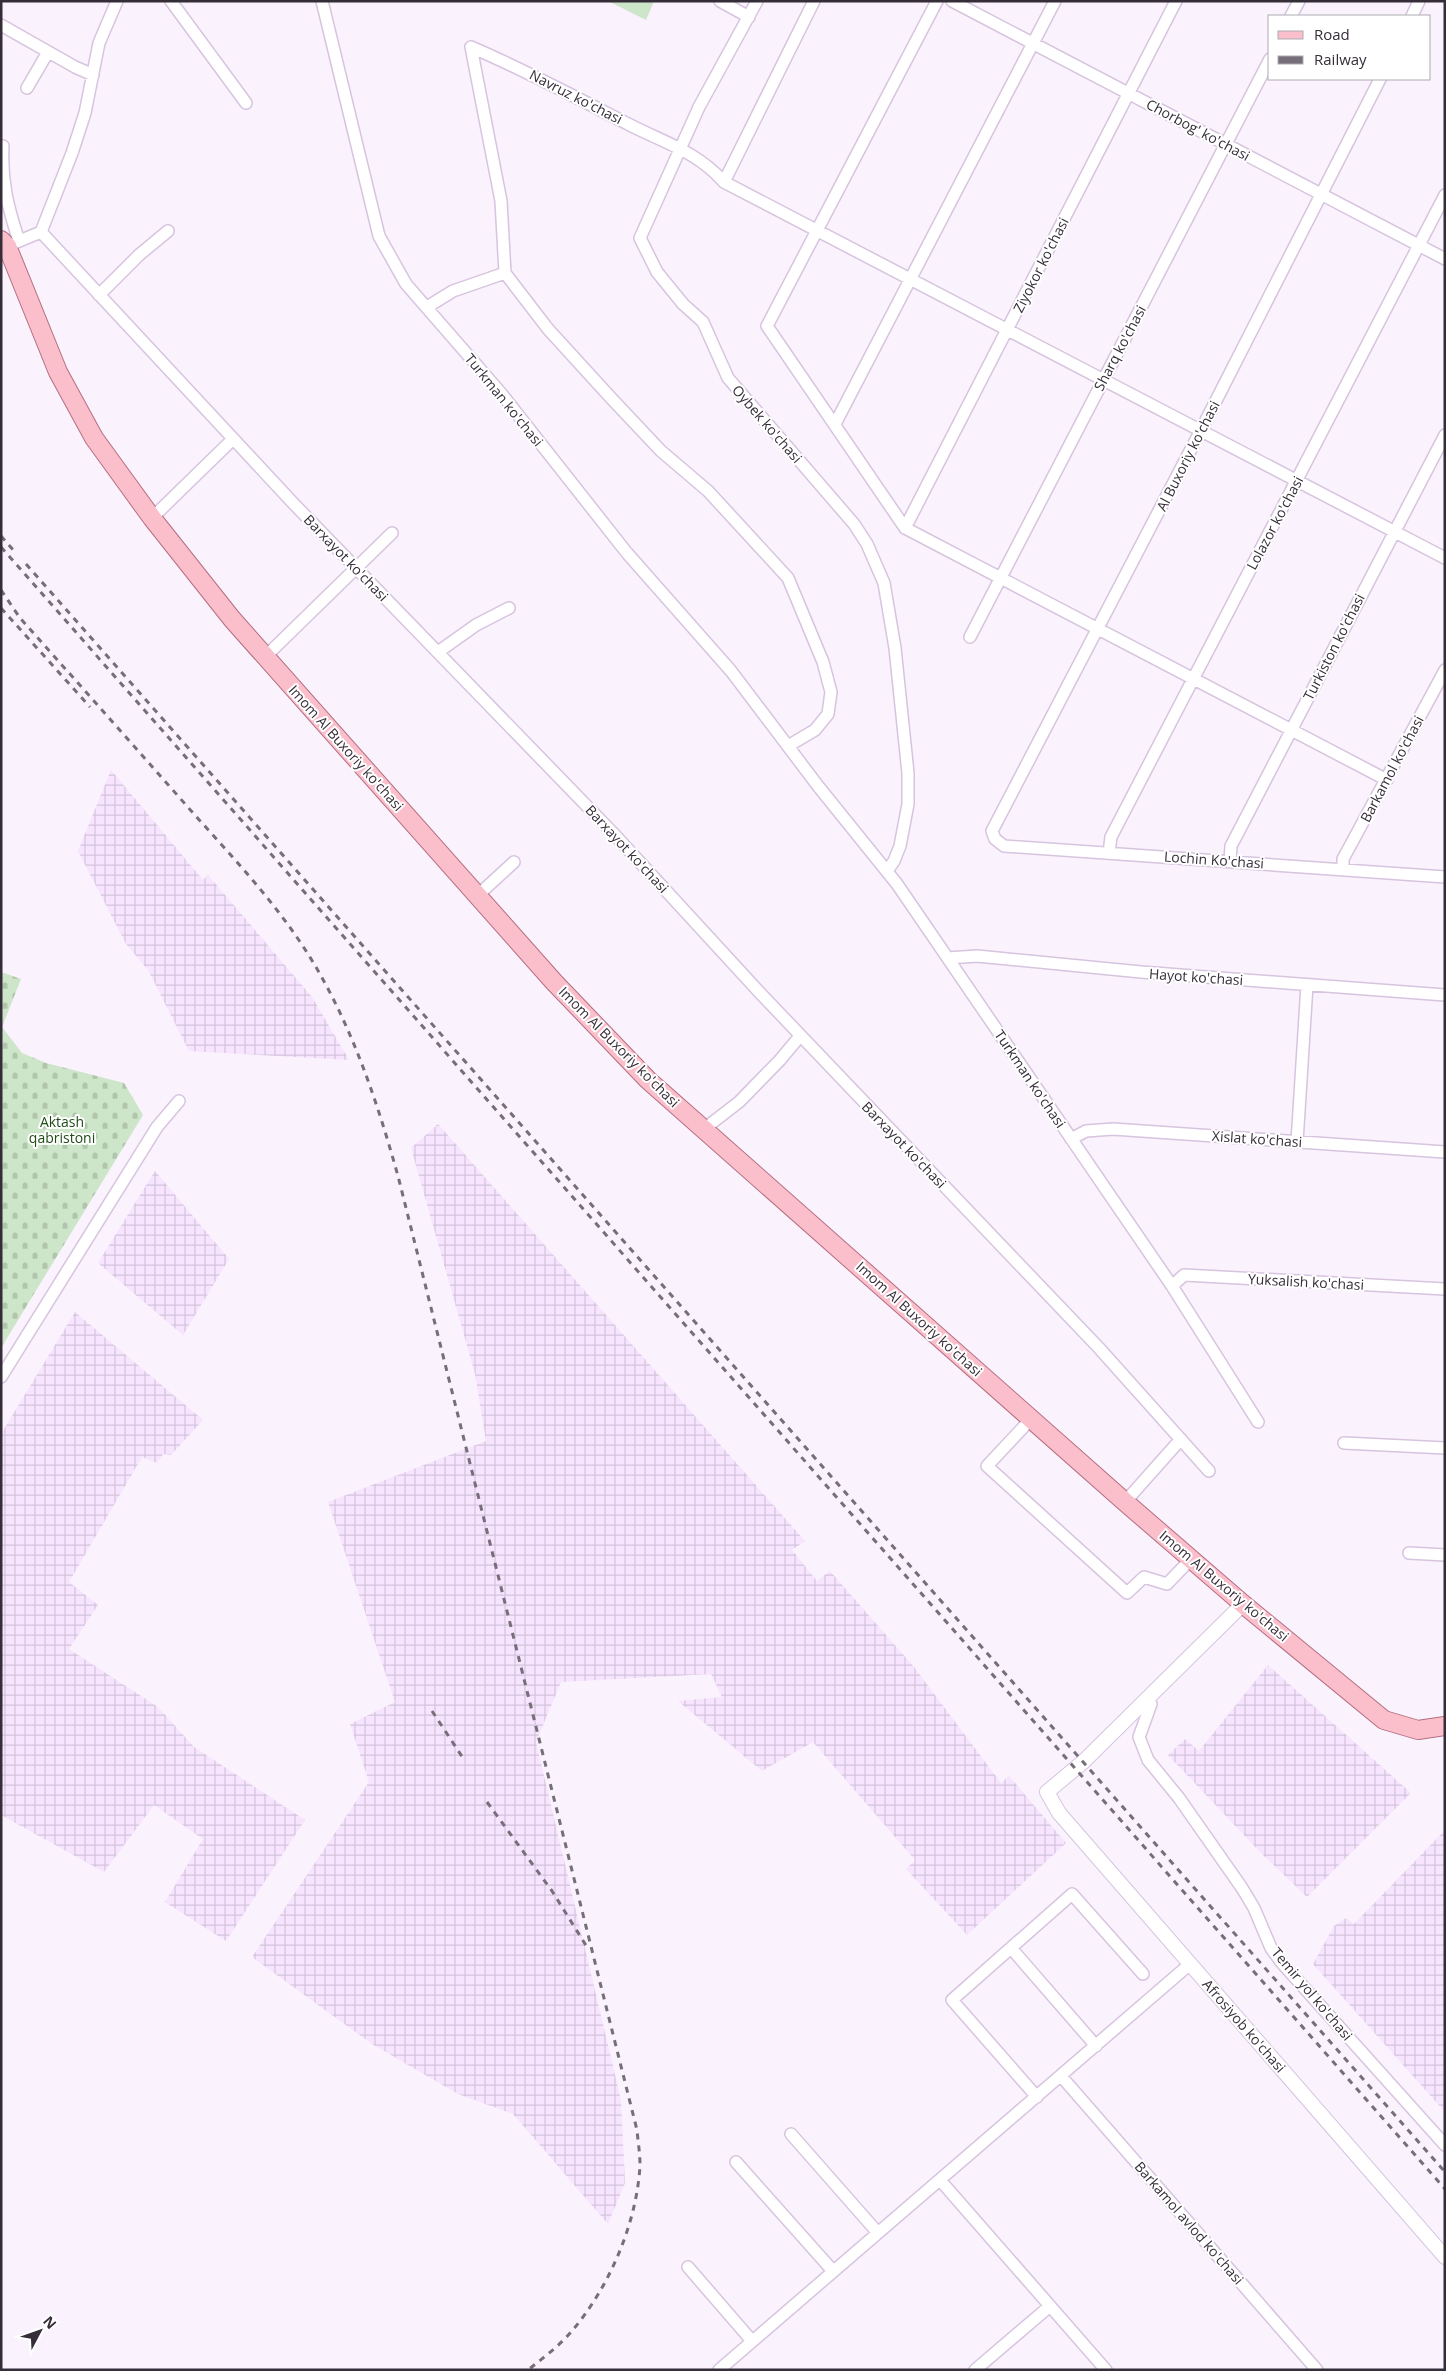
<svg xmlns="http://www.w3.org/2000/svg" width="1446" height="2371" font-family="'Open Sans',sans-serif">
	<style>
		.industrial { fill: url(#industrial-grid) }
		.green { fill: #cde5c8 }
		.cemetery { fill: url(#cemetery-stones) }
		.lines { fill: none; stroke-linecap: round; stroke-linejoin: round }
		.minor-casing { stroke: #d7c4df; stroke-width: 14 }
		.tertiary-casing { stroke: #d7c4df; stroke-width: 16 }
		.primary-casing { stroke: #b46f81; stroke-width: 20 }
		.minor { stroke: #fff; stroke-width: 11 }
		.tertiary { stroke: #fff; stroke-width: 14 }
		.primary { stroke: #fbbecb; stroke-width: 18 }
		.rail { stroke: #766e79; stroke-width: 3; stroke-dasharray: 6 6; stroke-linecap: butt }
		.labels { text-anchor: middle; stroke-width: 4; stroke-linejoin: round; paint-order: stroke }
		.street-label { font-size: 14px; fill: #352d38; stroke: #fff }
		.park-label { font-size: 14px; fill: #204c16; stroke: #fff }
	</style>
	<defs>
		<pattern id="industrial-grid" width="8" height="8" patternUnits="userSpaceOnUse" patternTransform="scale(1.25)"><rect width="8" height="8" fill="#f7e4ff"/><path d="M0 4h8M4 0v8" fill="none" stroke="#d4c4db"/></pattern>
		<pattern id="cemetery-stones" width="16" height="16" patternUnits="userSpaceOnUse" patternTransform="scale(1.25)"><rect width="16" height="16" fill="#cde5c8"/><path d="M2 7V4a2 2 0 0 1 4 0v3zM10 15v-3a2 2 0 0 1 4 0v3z" fill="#b1c5ad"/></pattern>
	</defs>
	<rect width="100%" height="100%" fill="#faf2fd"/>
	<!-- industrial -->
	<path class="industrial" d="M111,770L203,880L208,875L312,997L349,1060L189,1051L148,970L126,944L78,851Z
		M438,1124L805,1541L792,1550L817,1581L830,1571L914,1667L1001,1783L1009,1776L1066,1843L967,1935L906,1869L915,1860L813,1742L762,1771L678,1701L722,1697L711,1674L561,1682L536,1742L621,2100L625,2183L608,2224L513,2114L458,2094L372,2044L252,1957L369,1782L350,1724L395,1702L328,1502L486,1441L475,1374L411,1148Z
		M155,1171L229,1259L183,1335L98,1263Z
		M75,1312L203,1420L171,1455L163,1454L157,1463L142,1457L69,1582L98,1605L69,1649L158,1707L194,1747L305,1820L226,1941L165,1902L203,1839L154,1805L104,1872L1,1815V1434Z
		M1268,1665L1411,1793L1307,1897L1261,1853L1168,1755L1185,1739L1199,1751Z
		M1445,1830V2112L1313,1964L1334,1926L1346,1918L1354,1924Z"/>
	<!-- green -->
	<path class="green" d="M608,1H654L646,20Z"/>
	<!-- cemetery -->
	<path class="cemetery" d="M1,972L21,979L2,1027L22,1053L46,1063L124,1083L143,1115L1,1348Z"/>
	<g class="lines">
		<!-- minor casing -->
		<g class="minor-casing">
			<path id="minor" d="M171,1L246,103
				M322,1L379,236L406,284L500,392L627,553L731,671L818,786L897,884L1172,1286L1258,1422
				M720,1L749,17
				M757,1L699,107L640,238L657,272L683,304L703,322L728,378L854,524L867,544L884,583L895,648L908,773V804L900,846L894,861L887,871
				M937,1L767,326L905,528L1387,780
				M952,1L1445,259
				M1291,16L1299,1
				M1412,16L1419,1
				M1,25L75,67L93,75
				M471,47C525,70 577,98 630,125C665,143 696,151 724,182L1445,558
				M471,47L501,201L505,273L548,329L611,398L661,451L708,491L788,578L823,662L831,692L828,714L815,730L788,746
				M1380,79L1200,432L992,831L995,839L1004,846L1445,877
				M27,88L48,52
				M3,146C1,181 8,208 19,241
				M724,182L814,1
				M41,232L293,503L613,833L761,994L1099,1348L1209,1471
				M41,232L72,153L85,113L99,43L117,1
				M12,244L41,232
				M99,295L139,255L168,231
				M427,307L453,291L505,273
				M835,424L1055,1
				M152,518L233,439
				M905,528L1176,1
				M970,637L1270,59
				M438,652L476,625L509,608
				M265,657L392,533
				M1109,853L1111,837L1445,195
				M1230,861L1231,846L1445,435
				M1343,869V859L1445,670
				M477,896L514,862
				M948,958L977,956L1141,972L1445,995
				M704,1129L739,1102L780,1060L800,1036
				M1071,1139L1086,1131L1113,1129L1445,1152
				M1297,1142L1307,985
				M1172,1286L1184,1275L1445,1289
				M1,1377L157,1127L179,1101
				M1031,1419L987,1466L1127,1593L1144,1577L1167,1584L1191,1559
				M1344,1443L1445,1448
				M1125,1502L1181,1439
				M1409,1553L1445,1555
				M1148,1700L1151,1704L1139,1737L1148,1760L1179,1798L1242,1888L1254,1908L1271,1948L1282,1963L1445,2145
				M1011,1948L1096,2046
				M1061,2076L1317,2370
				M1037,2097L952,2000L1072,1894L1143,1974
				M791,2134L878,2233
				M736,2162L833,2271
				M940,2180L1106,2370
				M688,2267L752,2341
				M719,2370L1190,1964
				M975,2370L1050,2306"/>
		</g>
		<!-- tertiary casing -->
		<g class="tertiary-casing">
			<path id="tertiary" d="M1243,1604L1083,1762L1047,1792L1059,1813L1445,2257"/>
		</g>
		<!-- primary casing -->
		<g class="primary-casing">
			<path id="primary" d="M1,240L7,246L58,372L94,438L152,518L232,619L554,982L648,1080L1125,1502L1243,1604L1384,1720L1418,1730L1445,1726"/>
		</g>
		<!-- minor -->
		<use href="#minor" class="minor"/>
		<!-- tertiary -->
		<use href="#tertiary" class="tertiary"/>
		<!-- primary -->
		<use href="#primary" class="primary"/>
		<!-- rail -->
		<path class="rail" d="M1,536L14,551
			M1,547L1445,2189
			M26,564L1445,2172
			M1,590L20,618C78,683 136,748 193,813C238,863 288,916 321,976C356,1038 379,1108 398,1176L637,2130C638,2142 640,2153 640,2165C637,2223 609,2288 571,2332C559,2346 543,2358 528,2370
			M1,608L90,707
			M432,1711L465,1761
			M487,1802L552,1891L587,1947"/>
	</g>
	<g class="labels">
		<!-- street labels -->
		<g class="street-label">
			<text transform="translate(576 97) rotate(27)" y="5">Navruz ko'chasi</text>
			<text transform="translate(1198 130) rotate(28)" y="5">Chorbog' ko'chasi</text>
			<text transform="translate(1041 265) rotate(-63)" y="5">Ziyokor ko'chasi</text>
			<text transform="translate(1120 348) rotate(-62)" y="5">Sharq ko'chasi</text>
			<text transform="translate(504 400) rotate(51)" y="5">Turkman ko'chasi</text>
			<text transform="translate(767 424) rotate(49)" y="5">Oybek ko'chasi</text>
			<text transform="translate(1188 456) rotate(-63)" y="5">Al Buxoriy ko'chasi</text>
			<text transform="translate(1275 523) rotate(-62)" y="5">Lolazor ko'chasi</text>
			<text transform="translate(346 558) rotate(46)" y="5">Barxayot ko'chasi</text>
			<text transform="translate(1334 647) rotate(-63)" y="5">Turkiston ko'chasi</text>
			<text transform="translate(346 748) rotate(48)" y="5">Imom Al Buxoriy ko'chasi</text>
			<text transform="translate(1392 769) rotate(-62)" y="5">Barkamol ko'chasi</text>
			<text transform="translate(627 849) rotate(47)" y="5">Barxayot ko'chasi</text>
			<text transform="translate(1214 860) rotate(4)" y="5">Lochin Ko'chasi</text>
			<text transform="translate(1196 977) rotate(4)" y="5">Hayot ko'chasi</text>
			<text transform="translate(619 1047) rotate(45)" y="5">Imom Al Buxoriy ko'chasi</text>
			<text transform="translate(1030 1079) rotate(56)" y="5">Turkman ko'chasi</text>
			<text transform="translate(1257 1139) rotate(4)" y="5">Xislat ko'chasi</text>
			<text transform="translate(904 1145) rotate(46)" y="5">Barxayot ko'chasi</text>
			<text transform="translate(1306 1282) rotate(3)" y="5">Yuksalish ko'chasi</text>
			<text transform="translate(919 1319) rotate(42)" y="5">Imom Al Buxoriy ko'chasi</text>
			<text transform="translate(1224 1586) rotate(40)" y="5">Imom Al Buxoriy ko'chasi</text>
			<text transform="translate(1312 1994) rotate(50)" y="5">Temir yol ko'chasi</text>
			<text transform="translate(1244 2026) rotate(49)" y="5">Afrosiyob ko'chasi</text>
			<text transform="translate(1189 2223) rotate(49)" y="5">Barkamol avlod ko'chasi</text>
		</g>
		<!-- park labels -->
		<g class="park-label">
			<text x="62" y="1127">Aktash<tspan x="62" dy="16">qabristoni</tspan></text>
		</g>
	</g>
	<!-- border -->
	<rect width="1446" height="2371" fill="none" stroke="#352d38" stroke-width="5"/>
	<!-- legend -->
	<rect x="1268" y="15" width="162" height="65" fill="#ffffff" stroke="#aeabaf"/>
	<rect x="1278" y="31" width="25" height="8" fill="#fbbecb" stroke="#aeabaf"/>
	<text x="1314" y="40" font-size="15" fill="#352d38">Road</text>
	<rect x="1278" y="56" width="25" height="8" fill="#766e79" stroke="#aeabaf"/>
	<text x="1314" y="65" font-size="15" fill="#352d38">Railway</text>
	<!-- north arrow -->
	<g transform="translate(40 2331) rotate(49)" stroke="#ffffff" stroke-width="4" paint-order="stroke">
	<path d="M0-4L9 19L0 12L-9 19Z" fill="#352d38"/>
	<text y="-8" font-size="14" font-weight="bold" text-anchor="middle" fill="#352d38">N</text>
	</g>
</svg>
